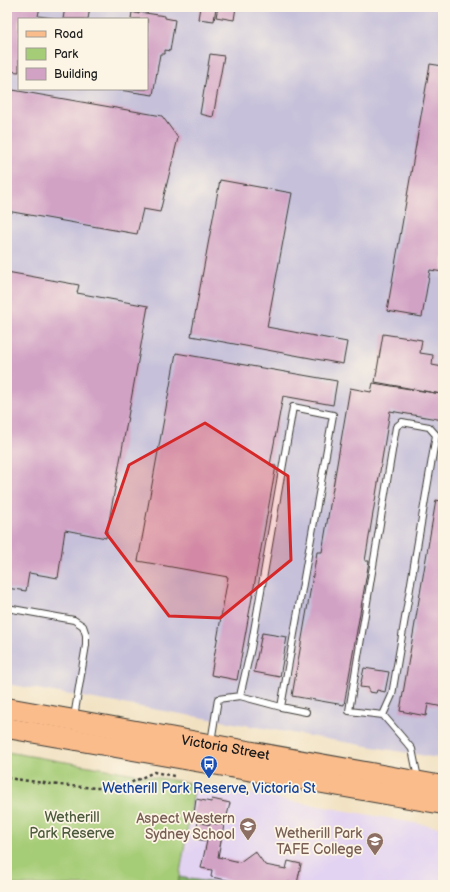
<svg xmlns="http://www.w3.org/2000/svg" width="450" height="892" font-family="'Balsamiq Sans',sans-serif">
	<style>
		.built { fill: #e3d3f2 }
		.industrial { fill: #c6c0da; fill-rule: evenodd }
		.green { fill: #a5cc76; stroke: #607449 }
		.forest { fill: #84b067; stroke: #506642 }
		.building { fill: #d2a2c5 }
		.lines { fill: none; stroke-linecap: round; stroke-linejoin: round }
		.service-casing { stroke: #3c3a35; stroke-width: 8 }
		.primary-casing { stroke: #3c3a35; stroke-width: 22 }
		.path { stroke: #3c3a35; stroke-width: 2.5; stroke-dasharray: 3 3; stroke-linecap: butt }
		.service { stroke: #fff; stroke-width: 6 }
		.primary { stroke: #fabc8b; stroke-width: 20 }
		.marked { fill: #d62828; fill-opacity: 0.2; stroke: #d62828; stroke-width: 3; stroke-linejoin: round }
		.labels { text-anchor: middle; stroke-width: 3.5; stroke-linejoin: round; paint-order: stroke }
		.street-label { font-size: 14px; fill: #1c1c1c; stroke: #fcf5e5 }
		.transit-label { font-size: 14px; fill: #164399; stroke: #fcf5e5 }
		.park-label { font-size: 14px; fill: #4c5a3c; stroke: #fcf5e5 }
		.education-label { font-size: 14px; fill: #785e54; stroke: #fcf5e5; text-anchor: end }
	</style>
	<rect width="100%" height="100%" fill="#fcf5e5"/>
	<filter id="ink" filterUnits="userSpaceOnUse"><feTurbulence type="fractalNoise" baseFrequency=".025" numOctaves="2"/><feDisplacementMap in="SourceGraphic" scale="8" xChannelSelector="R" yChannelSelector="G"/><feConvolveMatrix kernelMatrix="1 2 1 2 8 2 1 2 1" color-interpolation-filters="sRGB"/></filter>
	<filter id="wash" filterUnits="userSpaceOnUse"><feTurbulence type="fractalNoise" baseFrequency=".012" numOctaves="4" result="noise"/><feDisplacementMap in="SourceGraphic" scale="16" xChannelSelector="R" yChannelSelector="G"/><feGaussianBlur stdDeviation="0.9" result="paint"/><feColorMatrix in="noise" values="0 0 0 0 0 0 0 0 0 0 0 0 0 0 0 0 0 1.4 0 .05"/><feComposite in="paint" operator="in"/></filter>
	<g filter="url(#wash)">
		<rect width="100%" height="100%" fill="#f1e1c1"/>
		<!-- built -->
		<path class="built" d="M195,784L443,828V885H178Z"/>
		<!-- industrial -->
		<path class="industrial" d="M7,7H443V759L7,684ZM19,19H147V89H19Z"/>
		<!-- green -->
		<path class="green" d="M7,752L195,784L178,885H7Z"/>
		<!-- forest -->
		<path class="forest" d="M179,877L226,885H178Z"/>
		<g id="blocks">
			<!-- building -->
			<path class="building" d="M7,7H40L38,16L53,18V19H19V72L7,71Z
				M65,7H90L88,19H63Z
				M200,7H216L214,21L198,19Z
				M218,7H236L234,20L216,17Z
				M132,12L139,14V12L165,16V18L175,20L170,51L165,50V54H160L153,95L119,90V89H147V19H131Z
				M210,54L224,56L213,117L200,114Z
				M430,64L443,66V272L430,270L422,317L387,311Z
				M7,89L162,116L178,138L160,212L143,209L137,234L7,211Z
				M220,180L292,193L267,327L347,342L343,364L191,336Z
				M7,272L79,285L77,293L148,306L106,538L65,530L58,578L29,573L26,591L7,588Z
				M383,334L422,340L420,353L433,355L432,365L443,367V420L390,411L365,561H369L344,705L292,696L317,552H322L350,388L371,392L373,383L441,394L375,382Z
				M176,353L337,381L333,405L283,396L270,465L276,466L237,680L211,675L228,577L138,561Z
				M442,492H443V707L428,704L426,716L400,711L436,500L441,501Z
				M262,633L287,637L280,677L254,672Z
				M364,668L389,672L385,692L377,690L376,693L369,692V688L360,687Z
				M196,799L211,802L212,799L230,803L226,820L194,814Z
				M198,822L210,825V823L224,825L218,857L240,862L255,851L265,865L286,869L288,861L301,864L297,884L288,882L287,885H254L211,877L212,870L201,868L207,841L195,839Z"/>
		</g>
	</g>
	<g filter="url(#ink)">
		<use href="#blocks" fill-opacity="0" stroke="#3c3a35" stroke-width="1"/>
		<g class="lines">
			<!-- service casing -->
			<g class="service-casing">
				<path id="service" d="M7,608L74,620L83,626L86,635V645L74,717
					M240,696L281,707
					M383,715L349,711L396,427L402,422L429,427L436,435L392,695L383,715L412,749L418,778
					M211,742L218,699L240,696L251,648L293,407L333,415L281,707L306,712"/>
			</g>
			<!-- primary casing -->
			<g class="primary-casing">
				<g id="primary">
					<path id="s1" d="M7,708L443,786"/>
					<path d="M7,728L443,804"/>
				</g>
			</g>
			<!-- path -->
			<path class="path" d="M7,778L59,785L95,788H108L126,785L154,772L174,776"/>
			<!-- service -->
			<use href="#service" class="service"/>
			<!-- primary -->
			<use href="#primary" class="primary"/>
		</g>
	</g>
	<!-- marked area -->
	<path class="marked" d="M205,423L288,476L291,560L220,618L169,616L106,533L129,465Z"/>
	<!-- icons -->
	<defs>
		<g id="bus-pin" transform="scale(0.9)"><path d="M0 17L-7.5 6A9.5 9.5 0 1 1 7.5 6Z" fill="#1a4fb4" stroke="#fcf5e5"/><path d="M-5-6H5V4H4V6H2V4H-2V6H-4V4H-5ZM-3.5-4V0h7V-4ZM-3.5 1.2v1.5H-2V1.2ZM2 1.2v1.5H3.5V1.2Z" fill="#fff"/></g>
		<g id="school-pin" transform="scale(0.9)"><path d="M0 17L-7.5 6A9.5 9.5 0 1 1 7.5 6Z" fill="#8d6e63" stroke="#fcf5e5"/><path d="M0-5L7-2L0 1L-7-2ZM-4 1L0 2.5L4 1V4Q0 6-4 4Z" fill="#fff"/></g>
		<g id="university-pin" transform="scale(0.9)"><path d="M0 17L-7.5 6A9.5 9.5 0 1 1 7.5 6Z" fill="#8d6e63" stroke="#fcf5e5"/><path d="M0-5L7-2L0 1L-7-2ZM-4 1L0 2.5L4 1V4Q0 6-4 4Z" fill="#fff"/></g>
	</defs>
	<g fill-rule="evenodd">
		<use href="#bus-pin" x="209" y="764"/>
		<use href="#school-pin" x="248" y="826"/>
		<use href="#university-pin" x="375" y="841"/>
	</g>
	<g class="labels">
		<!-- street labels -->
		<g class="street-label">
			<text dy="5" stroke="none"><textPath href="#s1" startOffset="222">Victoria Street</textPath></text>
		</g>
		<!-- transit labels -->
		<g class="transit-label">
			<text x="209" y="793">Wetherill Park Reserve, Victoria St</text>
		</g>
		<!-- park labels -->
		<g class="park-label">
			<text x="72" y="822">Wetherill<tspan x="72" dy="16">Park Reserve</tspan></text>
		</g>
		<!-- education labels -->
		<g class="education-label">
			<text x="235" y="823">Aspect Western<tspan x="235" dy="16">Sydney School</tspan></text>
			<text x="362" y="838">Wetherill Park<tspan x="362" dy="16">TAFE College</tspan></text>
		</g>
	</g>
	<!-- margin -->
	<rect width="450" height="892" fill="none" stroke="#fcf5e5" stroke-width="24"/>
	<!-- legend -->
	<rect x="18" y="18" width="130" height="72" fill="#fcf5e5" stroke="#a29e95"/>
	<rect x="26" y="31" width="20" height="6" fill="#fabc8b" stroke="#a29e95"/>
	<text x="54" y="38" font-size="12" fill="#1c1c1c">Road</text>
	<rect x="26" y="48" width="20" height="12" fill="#a5cc76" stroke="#a29e95"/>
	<text x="54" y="58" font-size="12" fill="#1c1c1c">Park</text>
	<rect x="26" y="68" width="20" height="12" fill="#d2a2c5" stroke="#a29e95"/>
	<text x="54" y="78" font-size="12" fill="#1c1c1c">Building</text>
</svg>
